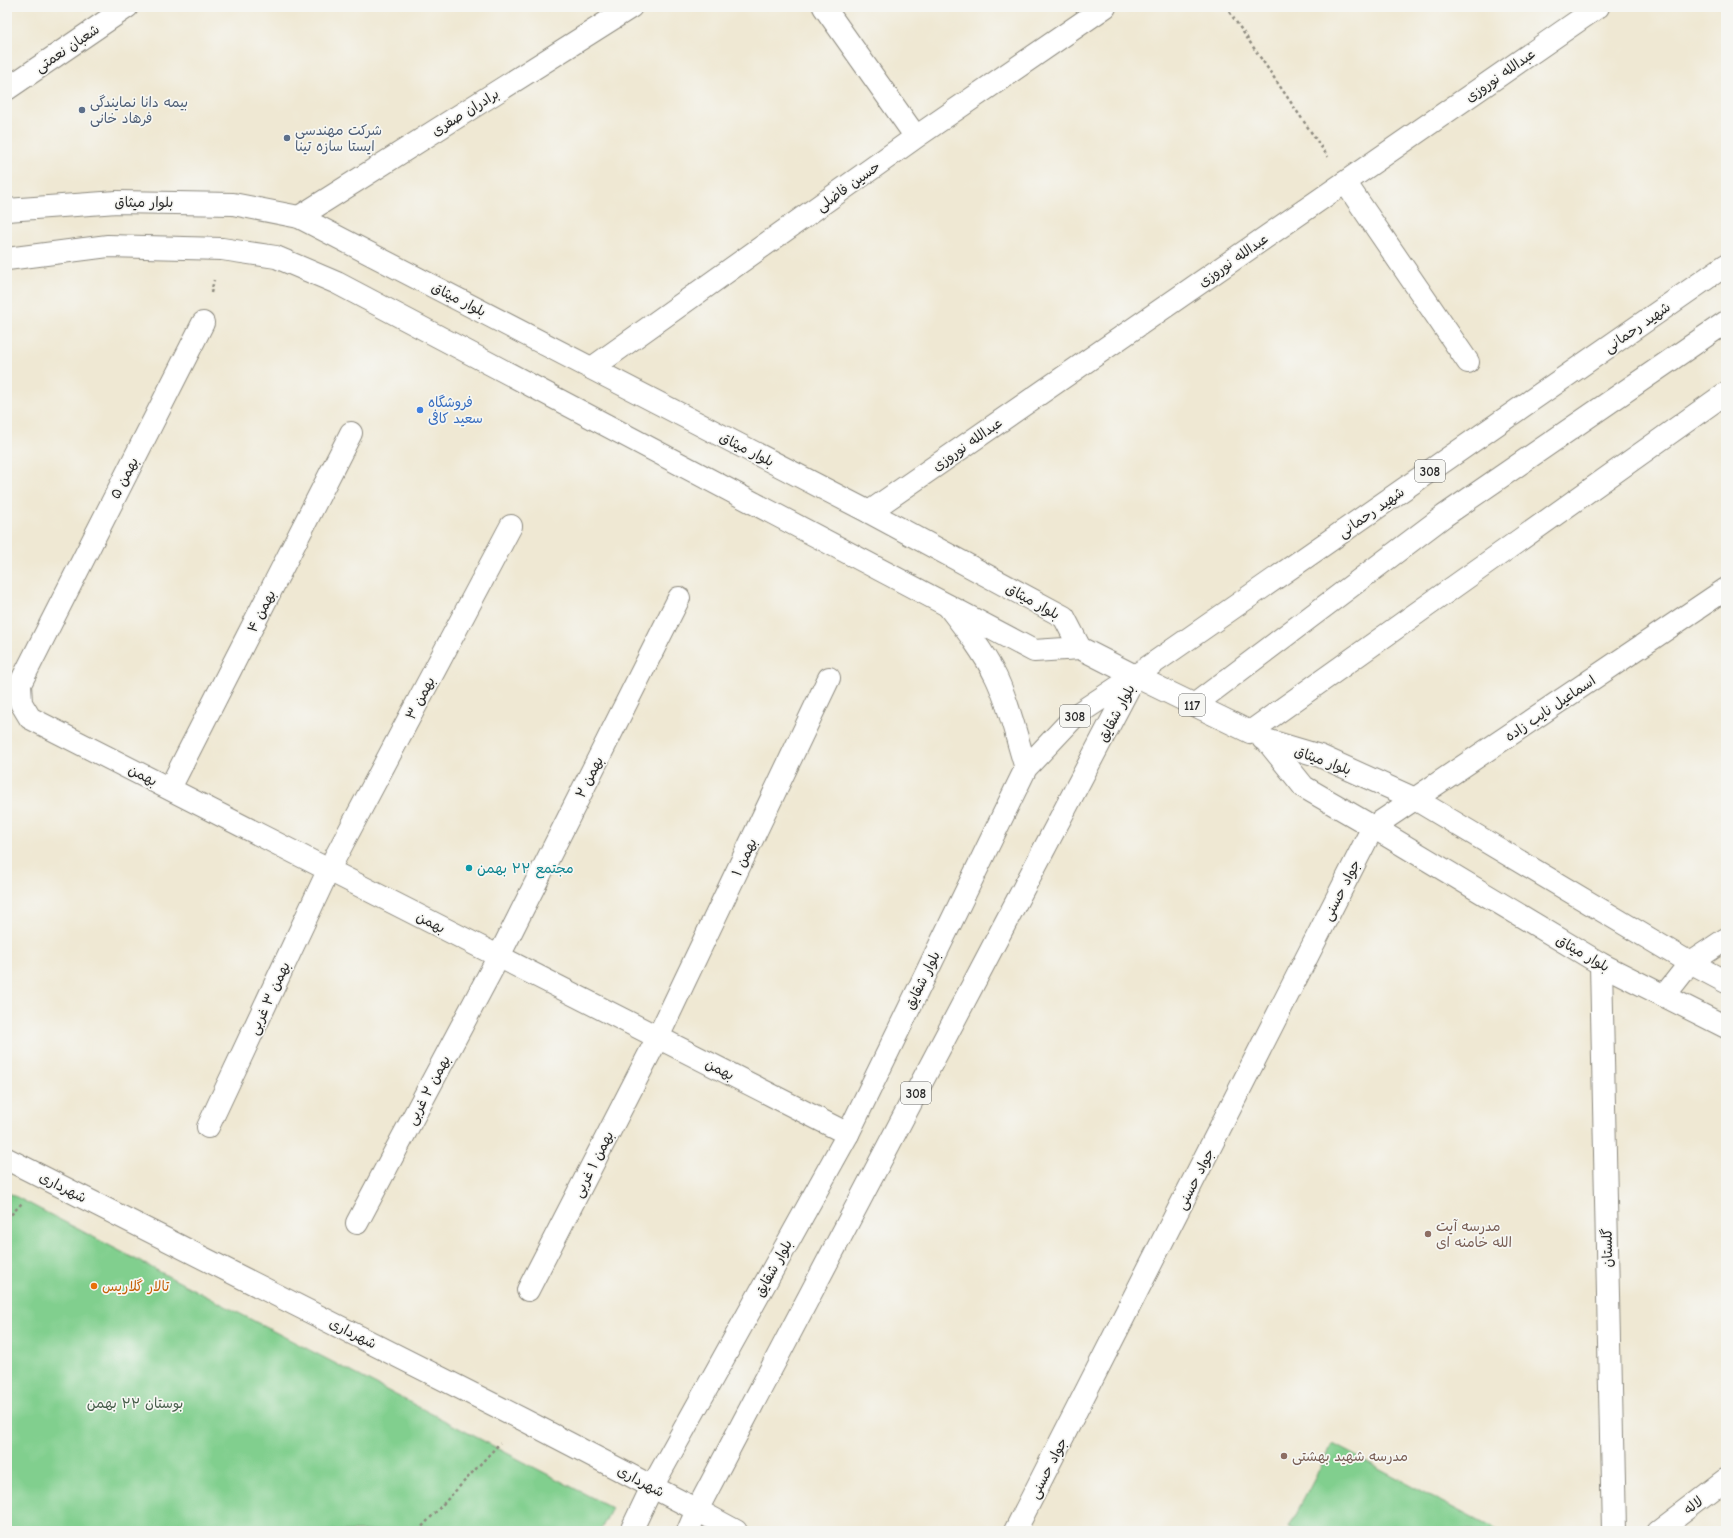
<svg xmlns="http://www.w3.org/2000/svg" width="1733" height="1538" font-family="'Comic Neue','Playpen Sans Arabic',sans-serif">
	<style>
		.green { fill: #81cf8e; stroke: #567d5c }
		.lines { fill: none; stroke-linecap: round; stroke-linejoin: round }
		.minor-casing { stroke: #8d8a7f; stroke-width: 24 }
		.tertiary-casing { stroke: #8d8a7f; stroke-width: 24 }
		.secondary-casing { stroke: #8d8a7f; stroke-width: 24 }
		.primary-casing { stroke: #8d8a7f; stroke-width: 24 }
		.path { stroke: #8d8a7f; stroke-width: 2.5; stroke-dasharray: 3 3; stroke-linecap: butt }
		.minor { stroke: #fff; stroke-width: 22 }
		.tertiary { stroke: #fff; stroke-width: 22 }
		.secondary { stroke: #fff; stroke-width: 22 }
		.primary { stroke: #fff; stroke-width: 22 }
		.service-dot { fill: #5c6f8a; stroke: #f6f6f2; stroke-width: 1.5 }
		.shop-dot { fill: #3f7fe0; stroke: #f6f6f2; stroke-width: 1.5 }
		.culture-dot { fill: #0f9aa8; stroke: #f6f6f2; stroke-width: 1.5 }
		.education-dot { fill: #8d6e63; stroke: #f6f6f2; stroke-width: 1.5 }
		.food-dot { fill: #e8710a; stroke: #f6f6f2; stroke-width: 1.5 }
		.labels { text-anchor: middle; stroke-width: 3.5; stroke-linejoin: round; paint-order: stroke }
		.shield { fill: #f6f6f2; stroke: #686867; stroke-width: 1 }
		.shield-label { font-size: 13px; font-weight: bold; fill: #2b2b2b }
		.street-label { font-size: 14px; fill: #2b2b2b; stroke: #f6f6f2 }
		.service-label { font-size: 14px; fill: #4e5e75; stroke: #f6f6f2; text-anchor: start }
		.shop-label { font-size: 14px; fill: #366cbe; stroke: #f6f6f2; text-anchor: start }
		.culture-label { font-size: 14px; fill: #0d838f; stroke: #f6f6f2; text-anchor: start }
		.education-label { font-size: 14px; fill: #785e54; stroke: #f6f6f2; text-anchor: start }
		.food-label { font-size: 14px; fill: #c56008; stroke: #f6f6f2; text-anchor: start }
		.park-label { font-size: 14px; fill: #455c49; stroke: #f6f6f2 }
	</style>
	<rect width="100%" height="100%" fill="#f6f6f2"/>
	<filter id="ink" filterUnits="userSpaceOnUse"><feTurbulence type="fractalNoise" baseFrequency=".025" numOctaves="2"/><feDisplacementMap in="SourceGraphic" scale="8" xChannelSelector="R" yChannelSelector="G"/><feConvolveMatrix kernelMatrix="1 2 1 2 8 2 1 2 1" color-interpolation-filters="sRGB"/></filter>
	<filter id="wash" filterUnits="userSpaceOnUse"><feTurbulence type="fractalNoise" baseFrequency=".012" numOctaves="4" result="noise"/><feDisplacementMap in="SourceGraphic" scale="16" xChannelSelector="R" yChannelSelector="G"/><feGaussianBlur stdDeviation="0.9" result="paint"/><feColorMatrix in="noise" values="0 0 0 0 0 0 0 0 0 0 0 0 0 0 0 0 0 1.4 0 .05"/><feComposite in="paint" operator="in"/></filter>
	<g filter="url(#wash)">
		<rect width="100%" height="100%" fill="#efe8d3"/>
		<!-- green -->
		<path class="green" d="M7,1192L612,1508L600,1531H7Z
			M1333,1444L1498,1531H1297L1289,1527Z"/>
	</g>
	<g filter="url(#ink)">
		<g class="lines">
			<!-- minor casing -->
			<g class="minor-casing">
				<path id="minor" d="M824,7L916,137
					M7,89L127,7
					M1345,182L1468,362
					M299,217L631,7
					M203,323L20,684L21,703L30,718L848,1134
					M592,368L916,137L1105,7
					M869,512L1598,7
					M170,788L351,433
					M1664,996L1690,963L1726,939
					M208,1127L329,869L511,526
					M357,1223L499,956L679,598
					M528,1290L658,1037L829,678
					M1015,1531L1373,827L1726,589"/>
			</g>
			<!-- tertiary casing -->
			<g class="tertiary-casing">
				<path id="tertiary" d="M1601,964L1613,1531
					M697,1510L736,1531
					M1659,1531L1726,1480"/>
			</g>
			<!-- secondary casing -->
			<g class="secondary-casing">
				<path id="secondary" d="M7,210L117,202L233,204L299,217L869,512L1064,617L1080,648
					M7,259L108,246L222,249L276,257L337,283L1034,651L1080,648
					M1080,648L1135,676
					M1263,739L1320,756L1415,799L1690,963L1726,982
					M1267,741L1304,787L1373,827L1601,964L1726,1027
					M7,1159L522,1419L697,1510"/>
			</g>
			<!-- primary casing -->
			<g class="primary-casing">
				<path id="primary" d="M948,606C965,628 983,651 996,677C1010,706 1016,737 1026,768
					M1135,676L1250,732L1726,393
					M1194,705L1444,516L1726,322
					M631,1531L652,1487L848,1134L1026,768L1076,715L1135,676L1726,265
					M688,1531L697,1510L1134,678"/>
			</g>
			<!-- path -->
			<path class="path" d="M1226,7L1328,157
				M211,293L214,280
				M7,1219L23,1202
				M418,1531L500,1443"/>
			<!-- minor -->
			<use href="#minor" class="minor"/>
			<!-- tertiary -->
			<use href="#tertiary" class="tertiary"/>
			<!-- secondary -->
			<use href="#secondary" class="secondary"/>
			<!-- primary -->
			<use href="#primary" class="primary"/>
		</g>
	</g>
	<!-- markers -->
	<g class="service-dot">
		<circle cx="82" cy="110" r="4"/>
		<circle cx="287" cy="138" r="4"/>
	</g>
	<circle class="shop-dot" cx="420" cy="410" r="4"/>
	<circle class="culture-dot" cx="469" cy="868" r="4"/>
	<g class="education-dot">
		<circle cx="1428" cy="1234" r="4"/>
		<circle cx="1284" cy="1456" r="4"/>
	</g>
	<circle class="food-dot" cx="94" cy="1286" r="4"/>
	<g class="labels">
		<!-- shield labels -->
		<g class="shield">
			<rect x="1415" y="460" width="30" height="22" rx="3"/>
			<rect x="1179" y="694" width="26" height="22" rx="3"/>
			<rect x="1060" y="705" width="30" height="22" rx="3"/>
			<rect x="901" y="1082" width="30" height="22" rx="3"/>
		</g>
		<g class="shield-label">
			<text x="1430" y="476">308</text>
			<text x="1192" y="710">117</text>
			<text x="1075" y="721">308</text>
			<text x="916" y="1098">308</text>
		</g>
		<!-- street labels -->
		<g class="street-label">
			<text transform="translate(67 48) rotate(-34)" y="5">شعبان نعمتی</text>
			<text transform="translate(1500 75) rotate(-35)" y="5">عبدالله نوروزی</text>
			<text transform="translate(465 112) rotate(-32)" y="5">برادران صفری</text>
			<text transform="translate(848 186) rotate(-36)" y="5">حسین فاضلی</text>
			<text x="144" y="207">بلوار میثاق</text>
			<text transform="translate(1233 260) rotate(-35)" y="5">عبدالله نوروزی</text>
			<text transform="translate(459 299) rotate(27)" y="5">بلوار میثاق</text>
			<text transform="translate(1637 327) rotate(-35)" y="5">شهید رحمانی</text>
			<text transform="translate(967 444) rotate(-35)" y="5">عبدالله نوروزی</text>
			<text transform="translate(747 449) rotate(27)" y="5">بلوار میثاق</text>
			<text transform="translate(124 478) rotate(-63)" y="5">بهمن ۵</text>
			<text transform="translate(1371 512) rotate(-35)" y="5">شهید رحمانی</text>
			<text transform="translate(1033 601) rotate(29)" y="5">بلوار میثاق</text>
			<text transform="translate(261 611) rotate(-63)" y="5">بهمن ۴</text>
			<text transform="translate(420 698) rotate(-62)" y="5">بهمن ۳</text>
			<text transform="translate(1550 708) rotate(-34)" y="5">اسماعیل نایب زاده</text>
			<text transform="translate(1116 713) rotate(-62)" y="5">بلوار شقایق</text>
			<text transform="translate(1323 760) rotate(20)" y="5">بلوار میثاق</text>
			<text transform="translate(143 775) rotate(27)" y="5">بهمن</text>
			<text transform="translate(589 777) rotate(-63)" y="5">بهمن ۲</text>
			<text transform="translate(744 857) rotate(-65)" y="5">بهمن ۱</text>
			<text transform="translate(1341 890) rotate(-63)" y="5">جواد حسنی</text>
			<text transform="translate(431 922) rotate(27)" y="5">بهمن</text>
			<text transform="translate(1583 953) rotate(30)" y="5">بلوار میثاق</text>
			<text transform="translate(922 980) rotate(-64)" y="5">بلوار شقایق</text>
			<text transform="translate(269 998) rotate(-65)" y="5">بهمن ۳ غربی</text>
			<text transform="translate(720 1069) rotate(27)" y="5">بهمن</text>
			<text transform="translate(428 1090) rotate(-62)" y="5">بهمن ۲ غربی</text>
			<text transform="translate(593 1164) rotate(-63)" y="5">بهمن ۱ غربی</text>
			<text transform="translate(1195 1179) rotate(-63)" y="5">جواد حسنی</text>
			<text transform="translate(63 1187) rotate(27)" y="5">شهرداری</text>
			<text transform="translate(1607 1248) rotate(-91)" y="5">گلستان</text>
			<text transform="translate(773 1268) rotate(-61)" y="5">بلوار شقایق</text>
			<text transform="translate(353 1333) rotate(27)" y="5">شهرداری</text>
			<text transform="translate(1048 1468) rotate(-63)" y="5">جواد حسنی</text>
			<text transform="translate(641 1481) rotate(28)" y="5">شهرداری</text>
			<text transform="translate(1693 1505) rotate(-37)" y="5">لاله</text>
		</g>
		<!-- service labels -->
		<g class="service-label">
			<text x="90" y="107">بیمه دانا نمایندگی<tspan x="90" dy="16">فرهاد خانی</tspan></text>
			<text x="295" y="135">شرکت مهندسی<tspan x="295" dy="16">ایستا سازه تینا</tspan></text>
		</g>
		<!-- shop labels -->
		<g class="shop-label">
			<text x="428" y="407">فروشگاه<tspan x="428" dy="16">سعید کافی</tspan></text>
		</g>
		<!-- culture labels -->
		<g class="culture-label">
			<text x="477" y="873">مجتمع ۲۲ بهمن</text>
		</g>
		<!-- education labels -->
		<g class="education-label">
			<text x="1436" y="1231">مدرسه آیت<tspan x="1436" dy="16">الله خامنه ای</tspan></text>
			<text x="1292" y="1461">مدرسه شهید بهشتی</text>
		</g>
		<!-- food labels -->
		<g class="food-label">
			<text x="102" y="1291">تالار گلاریس</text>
		</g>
		<!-- park labels -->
		<g class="park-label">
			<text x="135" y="1408">بوستان ۲۲ بهمن</text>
		</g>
	</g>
	<!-- margin -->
	<rect width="1733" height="1538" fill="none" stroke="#f6f6f2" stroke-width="24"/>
</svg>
